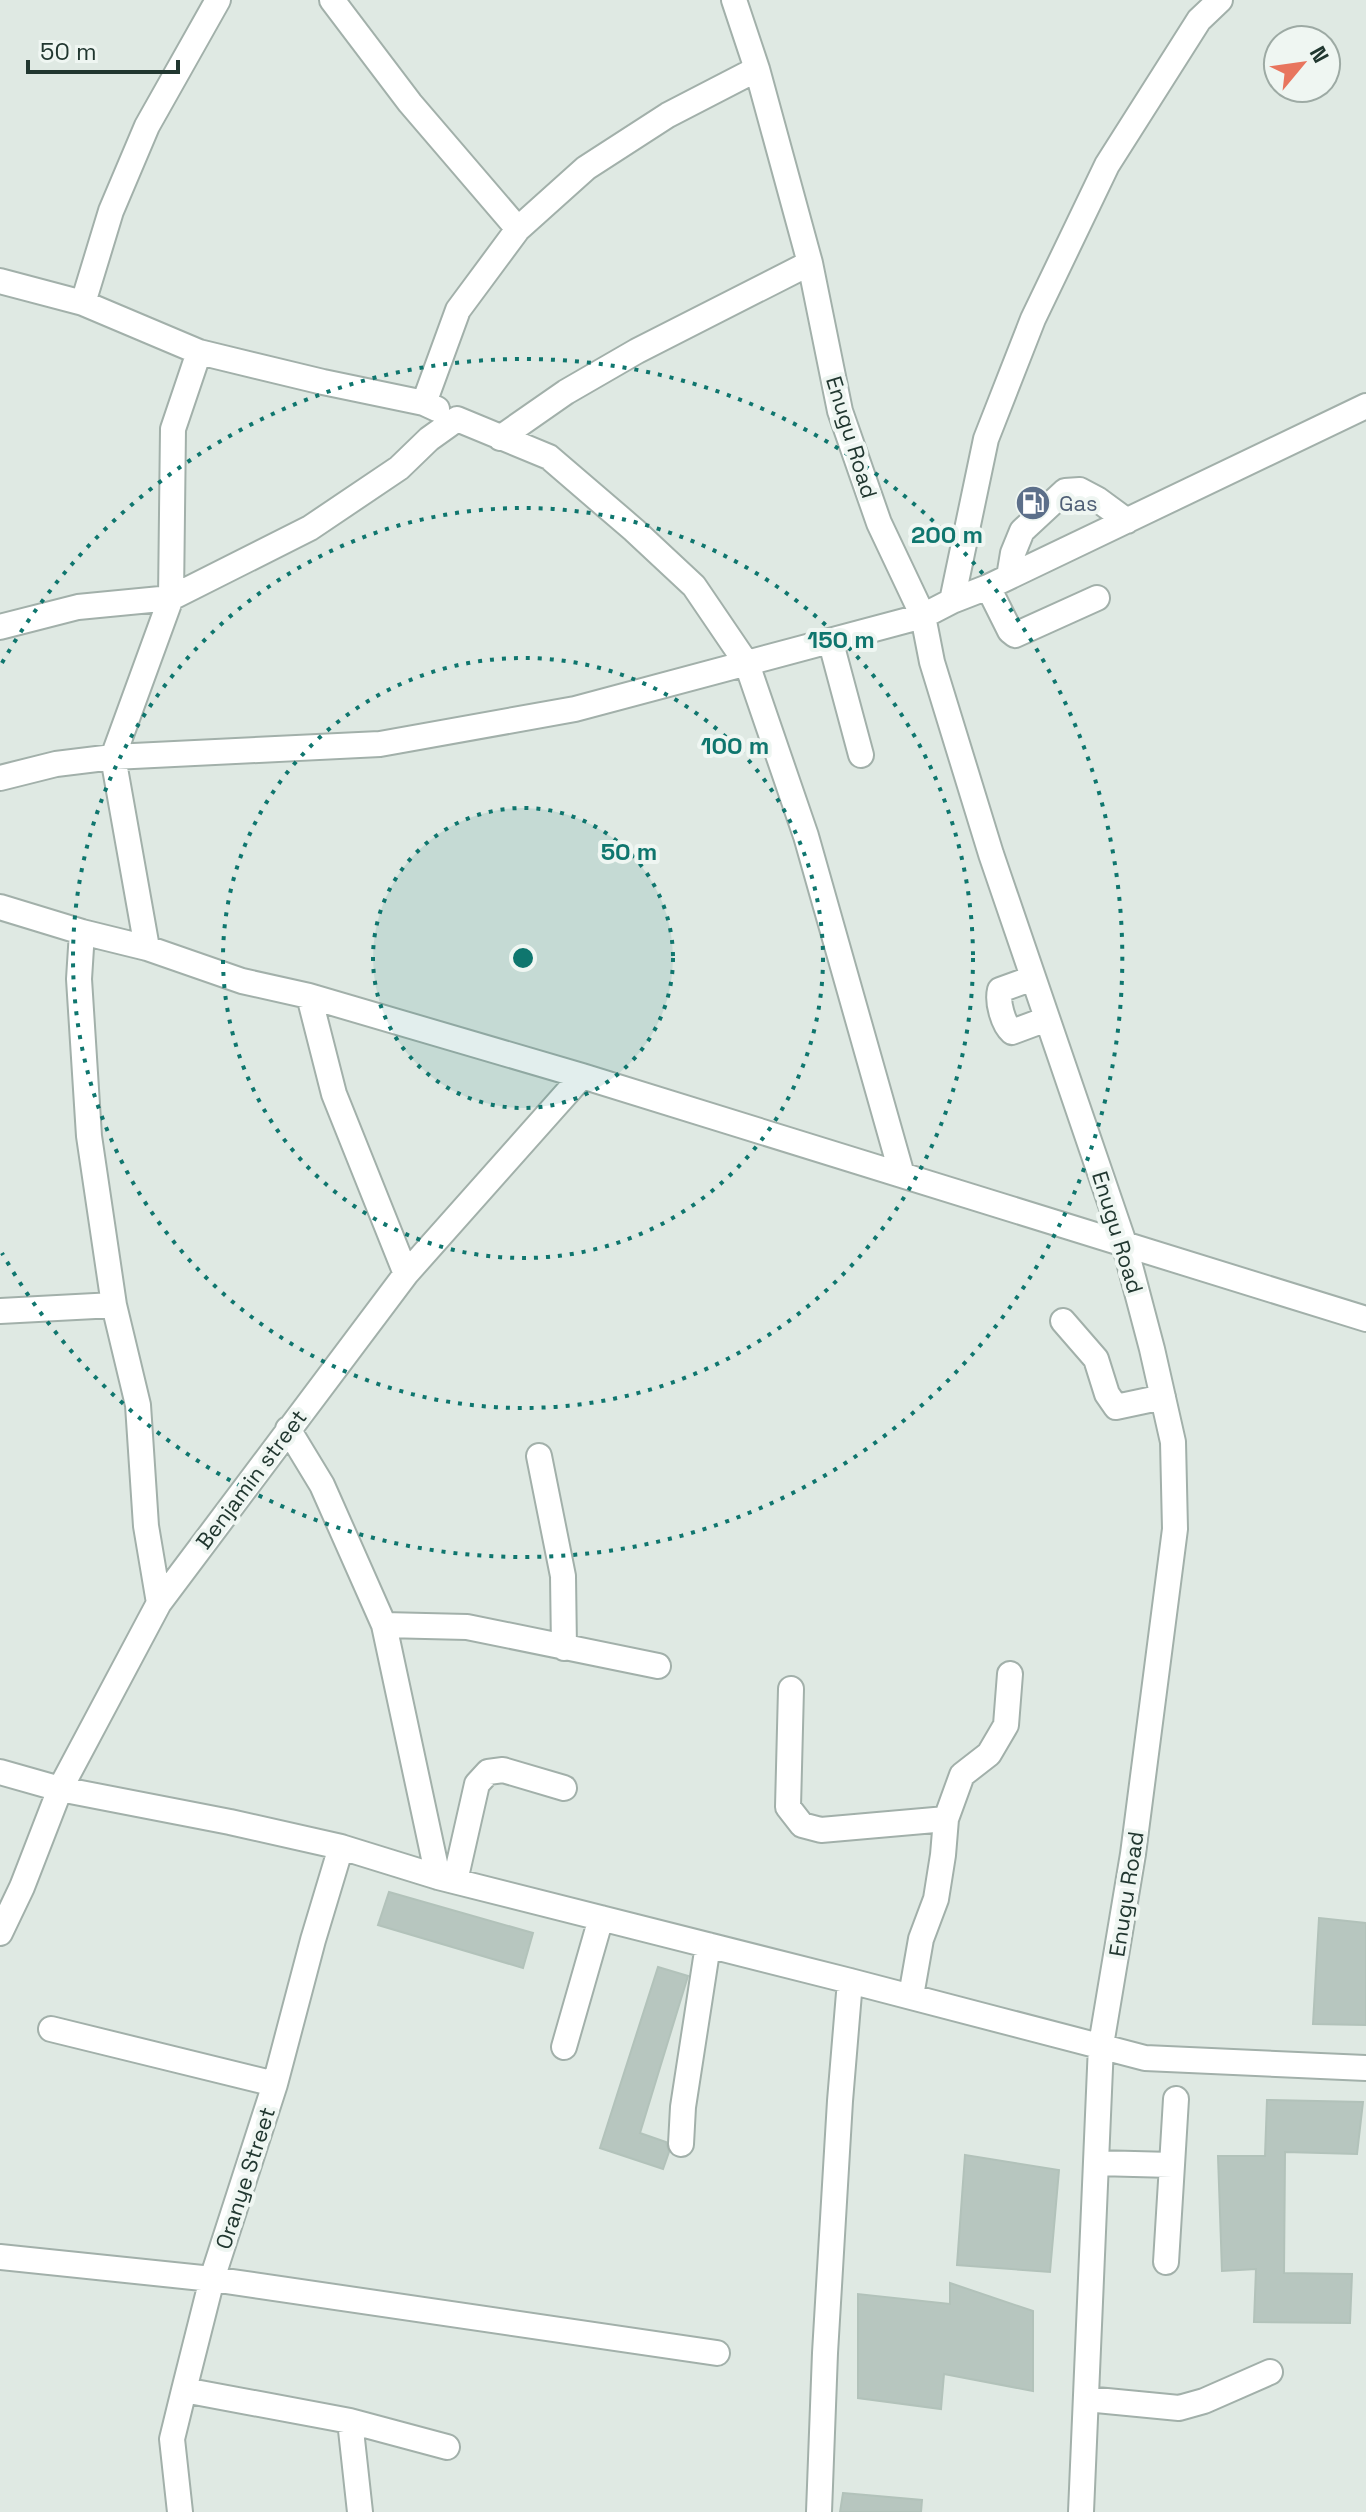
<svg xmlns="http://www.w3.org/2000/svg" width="1366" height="2512" font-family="'Space Grotesk',sans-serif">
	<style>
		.building { fill: #b7c6bf; stroke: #b2c2ba; stroke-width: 2 }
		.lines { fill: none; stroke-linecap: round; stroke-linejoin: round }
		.minor-casing { stroke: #a2b0aa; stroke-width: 28 }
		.minor { stroke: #fff; stroke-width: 24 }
		.ring { fill: none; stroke: #0f766e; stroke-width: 4; stroke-dasharray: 4 8 }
		.labels { text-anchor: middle; stroke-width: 8; stroke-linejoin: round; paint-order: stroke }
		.street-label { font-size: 22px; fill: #213730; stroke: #eff6f2 }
		.service-label { font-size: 22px; fill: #4e5e75; stroke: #eff6f2; text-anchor: start }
		.centre { fill: #0f766e; stroke: #eff6f2; stroke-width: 4 }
		.ring-label { font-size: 24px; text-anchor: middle; font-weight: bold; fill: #0f766e; stroke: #eff6f2; stroke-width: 8; stroke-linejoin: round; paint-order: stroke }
	</style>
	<rect width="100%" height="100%" fill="#dfe9e3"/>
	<!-- building -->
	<path class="building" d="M389,1892L533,1933L523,1968L378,1925Z
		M1319,1918L1366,1923V2025L1313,2024Z
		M658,1967L688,1976L640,2133L666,2142L669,2152L663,2169L600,2148Z
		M1267,2100L1363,2102L1357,2154L1285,2152L1284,2273L1352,2274L1350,2323L1254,2322L1256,2269L1222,2271L1218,2156H1265Z
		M965,2155L1059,2170L1050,2272L957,2265Z
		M950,2283L1033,2311V2391L944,2374L941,2409L858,2398V2294L950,2304Z
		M843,2493L922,2500L921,2512H840Z"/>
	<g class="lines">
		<!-- minor casing -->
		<g class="minor-casing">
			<path id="minor" d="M332,0L410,103L518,229
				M734,0L757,69L810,263L840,411L879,523L923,616L932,662L991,854L1124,1243L1152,1349L1173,1442L1175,1529L1133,1854L1101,2045L1081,2512
				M0,281L83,303L199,352L323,382L424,403L437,409
				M83,303L111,211L147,126L218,0
				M424,403L458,310L518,229L586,168L668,115L757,69
				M500,438L566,392L637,351L810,263
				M1009,577L1013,553L1022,531L1065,491L1080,490L1097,499L1127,521
				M988,587L1010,631L1015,635L1097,598
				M952,601L986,439L1033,319L1107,165L1199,20L1220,0
				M0,627L78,607L171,598L310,528L399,468L429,439L457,419L549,457L634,530L694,586L747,664L806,836L902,1175
				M831,643L861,755
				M0,778L56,764L113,757L380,744L575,709L923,616L952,601L988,587L1366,406
				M0,907L82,932L147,948L242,981L309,996L582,1076L1366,1319
				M82,932L79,979L89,1136L114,1305L138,1405L146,1526L159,1603
				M147,948L113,757L171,598L173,429L199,352
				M1033,978L1000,990C997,1002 1003,1024 1012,1032L1047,1019
				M309,996L334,1094L406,1274
				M0,1311L114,1305
				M1063,1321L1096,1359L1107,1394L1116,1407L1163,1397
				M288,1429L322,1485L384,1625L438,1877
				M539,1456L563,1576L564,1648
				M384,1625L467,1627L658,1666
				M791,1689L788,1807L802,1825L821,1830L946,1819
				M0,1772L60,1789L230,1822L341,1847L438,1877L850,1981L1145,2058L1366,2068
				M455,1881L477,1784L488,1772L503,1770L564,1788
				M0,1933L22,1887L60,1789L159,1603L406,1274L582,1076
				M911,1996L921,1939L936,1899L943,1855L946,1819L962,1775L989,1754L1006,1725L1010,1674
				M51,2029L275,2084
				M564,2047L601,1918
				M681,2144L683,2107L708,1945
				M1096,2163L1172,2165L1176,2099
				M0,2257L212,2279L717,2353
				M1166,2262L1172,2165
				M184,2390L350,2421L447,2447
				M1086,2399L1179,2408L1204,2401L1270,2372
				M350,2421L360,2512
				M180,2512L172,2439L184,2390L212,2279L275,2084L313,1940L341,1847
				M819,2512L825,2353L840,2101L850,1981"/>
		</g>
		<!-- minor -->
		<use href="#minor" class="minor"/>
	</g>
	<!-- distance rings -->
	<circle cx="523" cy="958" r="150" fill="#0f766e" fill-opacity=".12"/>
	<g class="ring">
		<circle cx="523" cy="958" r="150"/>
		<circle cx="523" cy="958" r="300"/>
		<circle cx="523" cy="958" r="450"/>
		<path d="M2 663A599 599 0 1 1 2 1253"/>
	</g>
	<!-- icons -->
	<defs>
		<g id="fuel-disc" transform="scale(1.8)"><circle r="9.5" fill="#5c6f8a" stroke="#eff6f2"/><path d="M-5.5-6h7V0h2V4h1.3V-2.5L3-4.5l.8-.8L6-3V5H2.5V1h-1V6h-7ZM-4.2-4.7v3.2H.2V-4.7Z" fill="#fff"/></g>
	</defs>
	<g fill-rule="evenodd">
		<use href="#fuel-disc" x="1033" y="503"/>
	</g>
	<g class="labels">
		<!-- street labels -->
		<g class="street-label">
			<text transform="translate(852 437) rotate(73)" y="8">Enugu Road</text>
			<text transform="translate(1118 1232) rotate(73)" y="8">Enugu Road</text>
			<text transform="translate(251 1479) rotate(-53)" y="8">Benjamin street</text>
			<text transform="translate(1126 1894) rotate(-81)" y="8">Enugu Road</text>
			<text transform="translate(245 2178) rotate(-72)" y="8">Oranye Street</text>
		</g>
		<!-- service labels -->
		<g class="service-label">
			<text x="1059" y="511">Gas</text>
		</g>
	</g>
	<circle cx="523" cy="958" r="12" class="centre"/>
	<g class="ring-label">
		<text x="947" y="543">200 m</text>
		<text x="841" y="648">150 m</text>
		<text x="735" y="754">100 m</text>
		<text x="629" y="860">50 m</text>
	</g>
	<!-- north arrow -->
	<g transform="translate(1302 64) rotate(61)"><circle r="38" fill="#eff6f2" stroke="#9daaa4" stroke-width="2"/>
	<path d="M0-6L14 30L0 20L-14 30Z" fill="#e8755e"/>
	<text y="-12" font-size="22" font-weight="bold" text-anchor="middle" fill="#213730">N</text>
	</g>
	<!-- scale -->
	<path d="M28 60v12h150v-12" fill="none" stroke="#213730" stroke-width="4"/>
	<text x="40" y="60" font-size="24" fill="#213730" stroke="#eff6f2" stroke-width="6" paint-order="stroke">50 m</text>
</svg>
